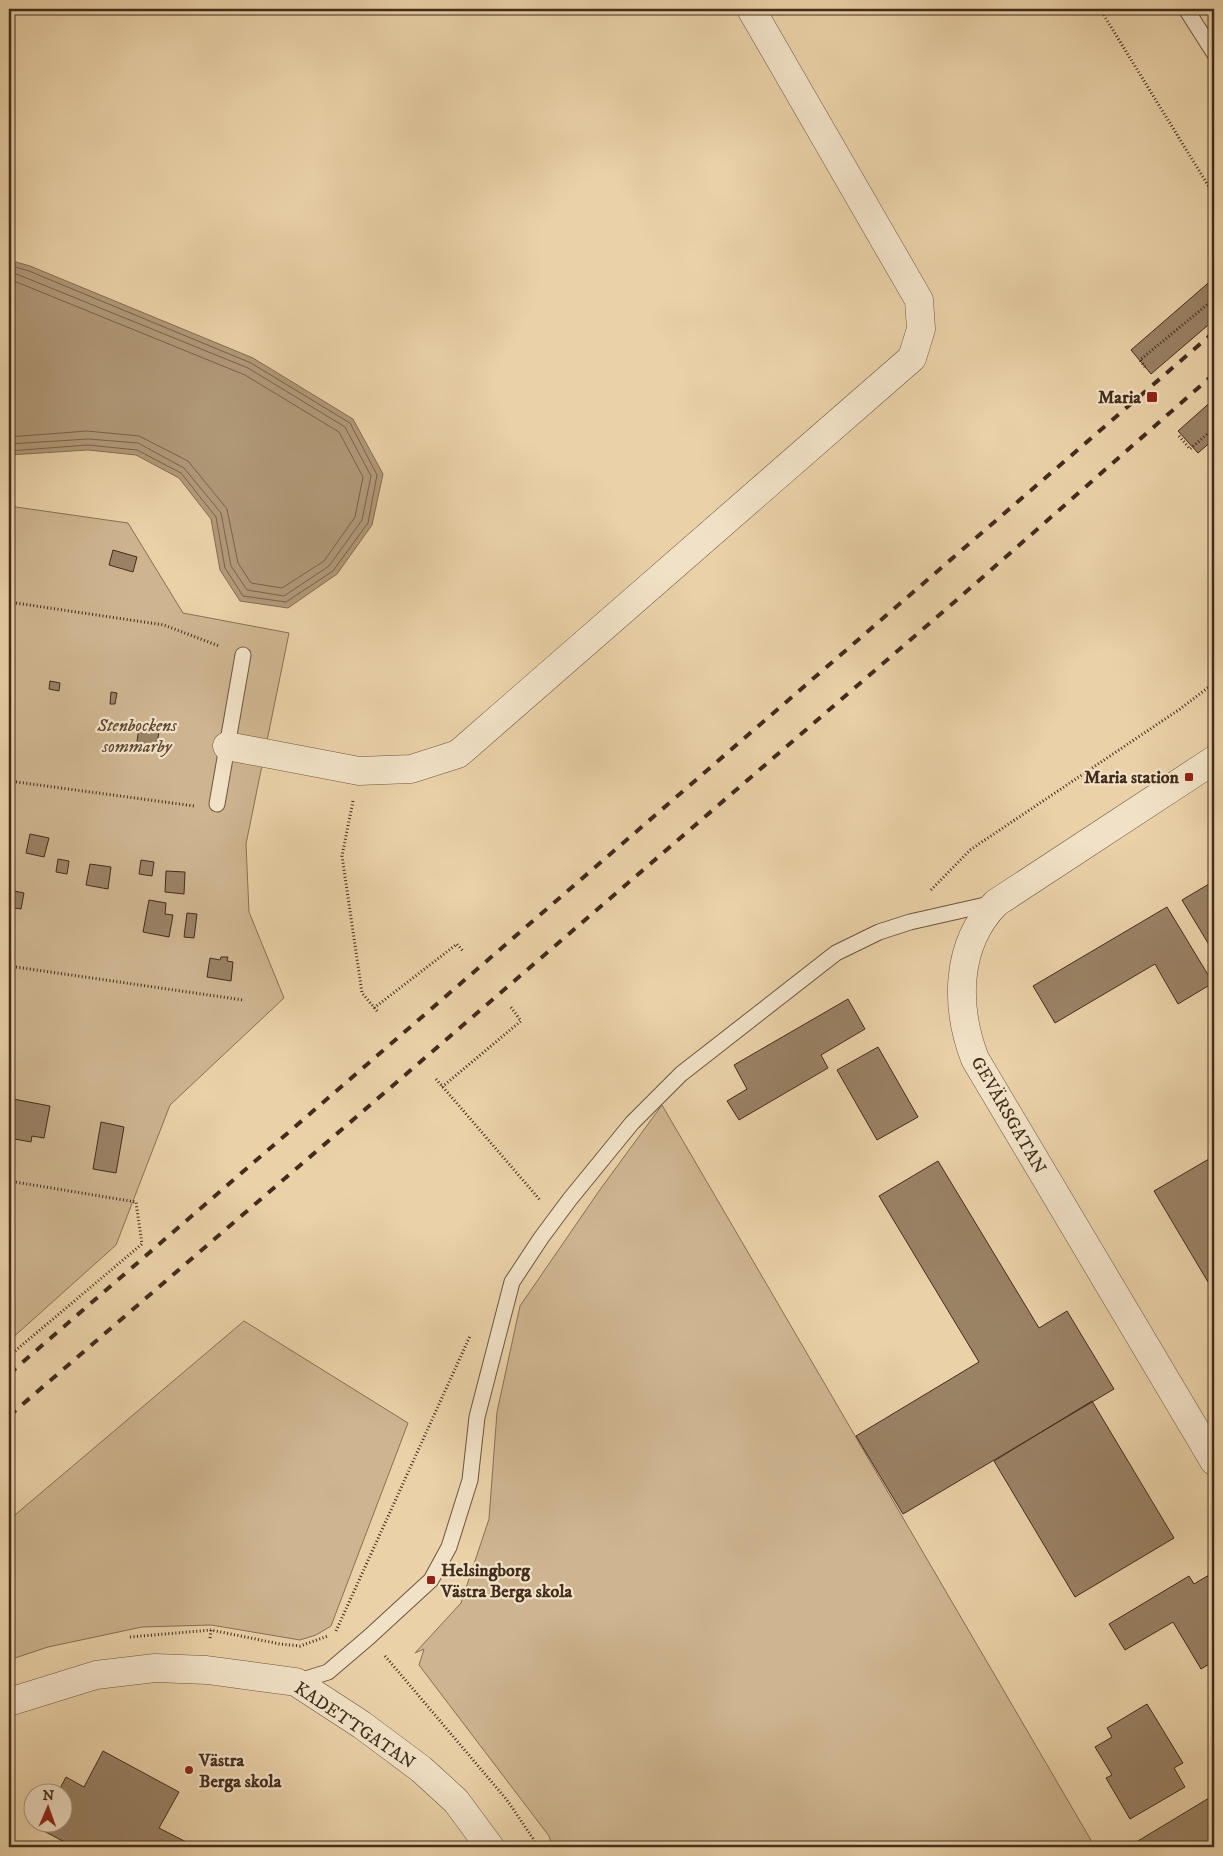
<svg xmlns="http://www.w3.org/2000/svg" width="1223" height="1856" font-family="'IM FELL DW Pica',serif">
	<style>
		.green { fill: #ceb590; stroke: #887056 }
		.water { fill: #b19978; stroke: #856d53 }
		.lines { fill: none; stroke-linecap: round; stroke-linejoin: round }
		.shore { stroke: #7a624a; stroke-width: 1 }
		.building { fill: #9a8265; stroke: #432c1c }
		.lane-casing { stroke: #6d553f; stroke-width: 17 }
		.street-casing { stroke: #6d553f; stroke-width: 29 }
		.path { stroke: #432c1c; stroke-width: 3; stroke-dasharray: 1 2.5; stroke-linecap: butt }
		.lane { stroke: #f1e1c6; stroke-width: 15 }
		.street { stroke: #f1e1c6; stroke-width: 28 }
		.rail { stroke: #432c1c; stroke-width: 4; stroke-dasharray: 9 9; stroke-linecap: butt }
		.poi-dot { fill: #8f2418; stroke: #f1e1c6; stroke-width: 2 }
		.labels { text-anchor: middle; stroke-width: 4.5; stroke-linejoin: round; paint-order: stroke }
		.poi-label { font-size: 18px; font-weight: bold; fill: #432c1c; stroke: #f1e1c6; text-anchor: end }
		.park-label { font-size: 18px; font-style: italic; fill: #5f4733; stroke: #f1e1c6 }
		.street-label { font-size: 18px; fill: #432c1c; stroke: #f1e1c6 }
	</style>
	<rect width="100%" height="100%" fill="#ead1a8"/>
	<filter id="stains"><feTurbulence type="fractalNoise" baseFrequency=".004" numOctaves="4"/><feColorMatrix values="0 0 0 0 .2 0 0 0 0 .09 0 0 0 0 .02 0 0 0 .5 -.17"/></filter>
	<radialGradient id="worn" r=".72"><stop offset=".6" stop-color="#630" stop-opacity="0"/><stop offset="1" stop-color="#630" stop-opacity=".3"/></radialGradient>
	<!-- green -->
	<path class="green" d="M9,506L128,523L183,613L289,633L246,844L249,912L284,998L170,1105L116,1245L9,1341Z
		M662,1105L1095,1847H553L549,1836L419,1665L424,1649L415,1653L461,1603L489,1519L497,1412L520,1306L599,1191Z
		M244,1321L408,1423L331,1626L316,1635L300,1640L211,1625L142,1627L48,1647L9,1660V1520Z"/>
	<!-- water -->
	<path class="water" d="M9,260L30,266L253,358L353,419L383,474L372,525L337,574L288,608L240,601L220,570L211,519L179,478L136,455L88,450L9,455Z"/>
	<g class="lines">
		<!-- shore -->
		<path class="shore" d="M9,265L29,271L251,363L350,423L377,475L368,523L333,571L286,602L243,596L225,568L216,517L181,473L137,450L88,445L9,451
			M9,271L248,368L345,427L371,476L362,520L329,566L284,596L247,590L231,566L221,513L184,468L138,443L88,439L9,444
			M9,279L245,375L339,432L363,477L355,517L324,561L282,588L251,583L238,563L227,509L188,461L139,436L87,431L9,437"/>
	</g>
	<!-- building -->
	<path class="building" d="M1214,278V320L1151,374L1131,350Z
		M1214,399V439L1198,453L1178,431Z
		M113,550L137,557L133,572L109,565Z
		M50,681L60,683L59,691L49,689Z
		M111,692L117,693L115,704H110Z
		M139,727L159,731L156,752L136,749Z
		M30,834L49,838L44,857L26,853Z
		M58,859L69,861L67,874L56,872Z
		M141,860L154,862L152,876L139,874Z
		M90,864L111,867L108,889L86,885Z
		M166,871L185,872L184,894L165,892Z
		M1214,881V953L1182,900Z
		M9,890L24,893L21,909L9,907Z
		M149,900L166,903L165,914L173,915L169,937L143,932Z
		M1167,907L1213,983L1178,1004L1155,964L1055,1023L1033,986Z
		M187,913L197,914L194,938L184,937Z
		M221,957H228L227,961L233,962L231,981L207,977L210,958L220,960Z
		M848,999L865,1029L821,1055L828,1068L739,1120L727,1101L747,1089L734,1065Z
		M878,1047L918,1117L877,1140L837,1070Z
		M13,1099L50,1106L44,1138L32,1136L31,1142L9,1138V1119Z
		M101,1122L124,1127L116,1173L93,1169Z
		M1214,1156V1278L1208,1282L1154,1191Z
		M938,1161L1039,1328L1067,1311L1114,1389L903,1514L856,1436L979,1362L879,1196Z
		M1092,1401L1174,1538L1075,1597L994,1461Z
		M1214,1572V1661L1201,1669L1173,1622L1125,1650L1109,1624L1189,1576L1194,1584Z
		M1147,1704L1183,1763L1174,1768L1185,1787L1130,1819L1106,1778L1112,1775L1095,1747L1112,1737L1107,1728Z
		M103,1751L179,1792L159,1828L196,1847H74L38,1828L41,1824H62V1794H57L66,1777L84,1787Z
		M1214,1795V1847H1128Z"/>
	<g class="lines">
		<!-- lane casing -->
		<g class="lane-casing">
			<path id="lane" d="M1186,9L1214,53
				M217,804L243,655
				M296,1682L328,1672L369,1637L431,1580L449,1547L470,1480L477,1417L512,1282L541,1238L570,1199L632,1123L681,1074L836,953L879,932L910,922L994,903"/>
		</g>
		<!-- street casing -->
		<g class="street-casing">
			<path id="street" d="M227,746L359,771L411,769L458,754L912,358L921,329L919,300L751,9
				M1214,760L996,903C955,945 955,1007 975,1059L1214,1461
				M9,1702L96,1675L155,1668L207,1670L296,1682L362,1725L421,1769L456,1801L490,1847"/>
		</g>
		<!-- path -->
		<path class="path" d="M1100,9L1214,195
			M1209,314L1214,309
			M1145,367L1140,360L1214,299
			M1179,436L1190,449L1214,428
			M9,602L164,625L219,646
			M9,781L194,806
			M353,801L342,856L362,993L378,1012
			M931,890L970,850L1180,709L1214,683
			M9,966L243,1000
			M374,1008L457,944L463,951
			M436,1079L540,1200
			M442,1087L521,1021L510,1006
			M9,1181L136,1202L142,1244L9,1356
			M336,1631L470,1336
			M130,1637L211,1630
			M210,1638L211,1630L280,1644L300,1646L328,1636
			M385,1656L507,1800L534,1840L536,1847"/>
		<!-- lane -->
		<use href="#lane" class="lane"/>
		<!-- street -->
		<use href="#street" class="street"/>
		<!-- rail -->
		<path class="rail" d="M9,1374L1214,332
			M9,1416L959,598L1214,374"/>
	</g>
	<!-- markers -->
	<g class="poi-dot">
		<rect x="1146" y="391" width="12" height="12" rx="2.5"/>
		<rect x="1184" y="772" width="10" height="10" rx="2.5"/>
		<rect x="426" y="1575" width="10" height="10" rx="2.5"/>
		<circle cx="189" cy="1770" r="5"/>
	</g>
	<g class="labels">
		<!-- poi labels -->
		<g class="poi-label">
			<text x="1141" y="403">Maria</text>
			<text x="1179" y="783">Maria station</text>
			<text x="441" y="1576" text-anchor="start">Helsingborg<tspan x="441" dy="21">Västra Berga skola</tspan></text>
			<text x="199" y="1766" text-anchor="start">Västra<tspan x="199" dy="21">Berga skola</tspan></text>
		</g>
		<!-- park labels -->
		<g class="park-label">
			<text x="137" y="731">Stenbockens<tspan x="137" dy="21">sommarby</tspan></text>
		</g>
		<!-- street labels -->
		<g class="street-label">
			<text transform="translate(1009 1115) rotate(60)" y="6">GEVÄRSGATAN</text>
			<text transform="translate(355 1725) rotate(34)" y="6">KADETTGATAN</text>
		</g>
	</g>
	<!-- margin -->
	<rect width="1223" height="1856" fill="none" stroke="#ead1a8" stroke-width="30"/>
	<rect x="10" y="10" width="1203" height="1836" fill="none" stroke="#432c1c" stroke-width="2.5"/>
	<rect x="15" y="15" width="1193" height="1826" fill="none" stroke="#432c1c"/>
	<!-- north arrow -->
	<g transform="translate(48 1808) rotate(2)"><circle r="24" fill="#f1e1c6" stroke="#ab9982"/>
	<path d="M0-4L9 19L0 12L-9 19Z" fill="#8f2418"/>
	<text y="-8" font-size="14" font-weight="bold" text-anchor="middle" fill="#432c1c">N</text>
	</g>
	<rect width="100%" height="100%" filter="url(#stains)"/>
	<rect width="100%" height="100%" fill="url(#worn)"/>
</svg>
